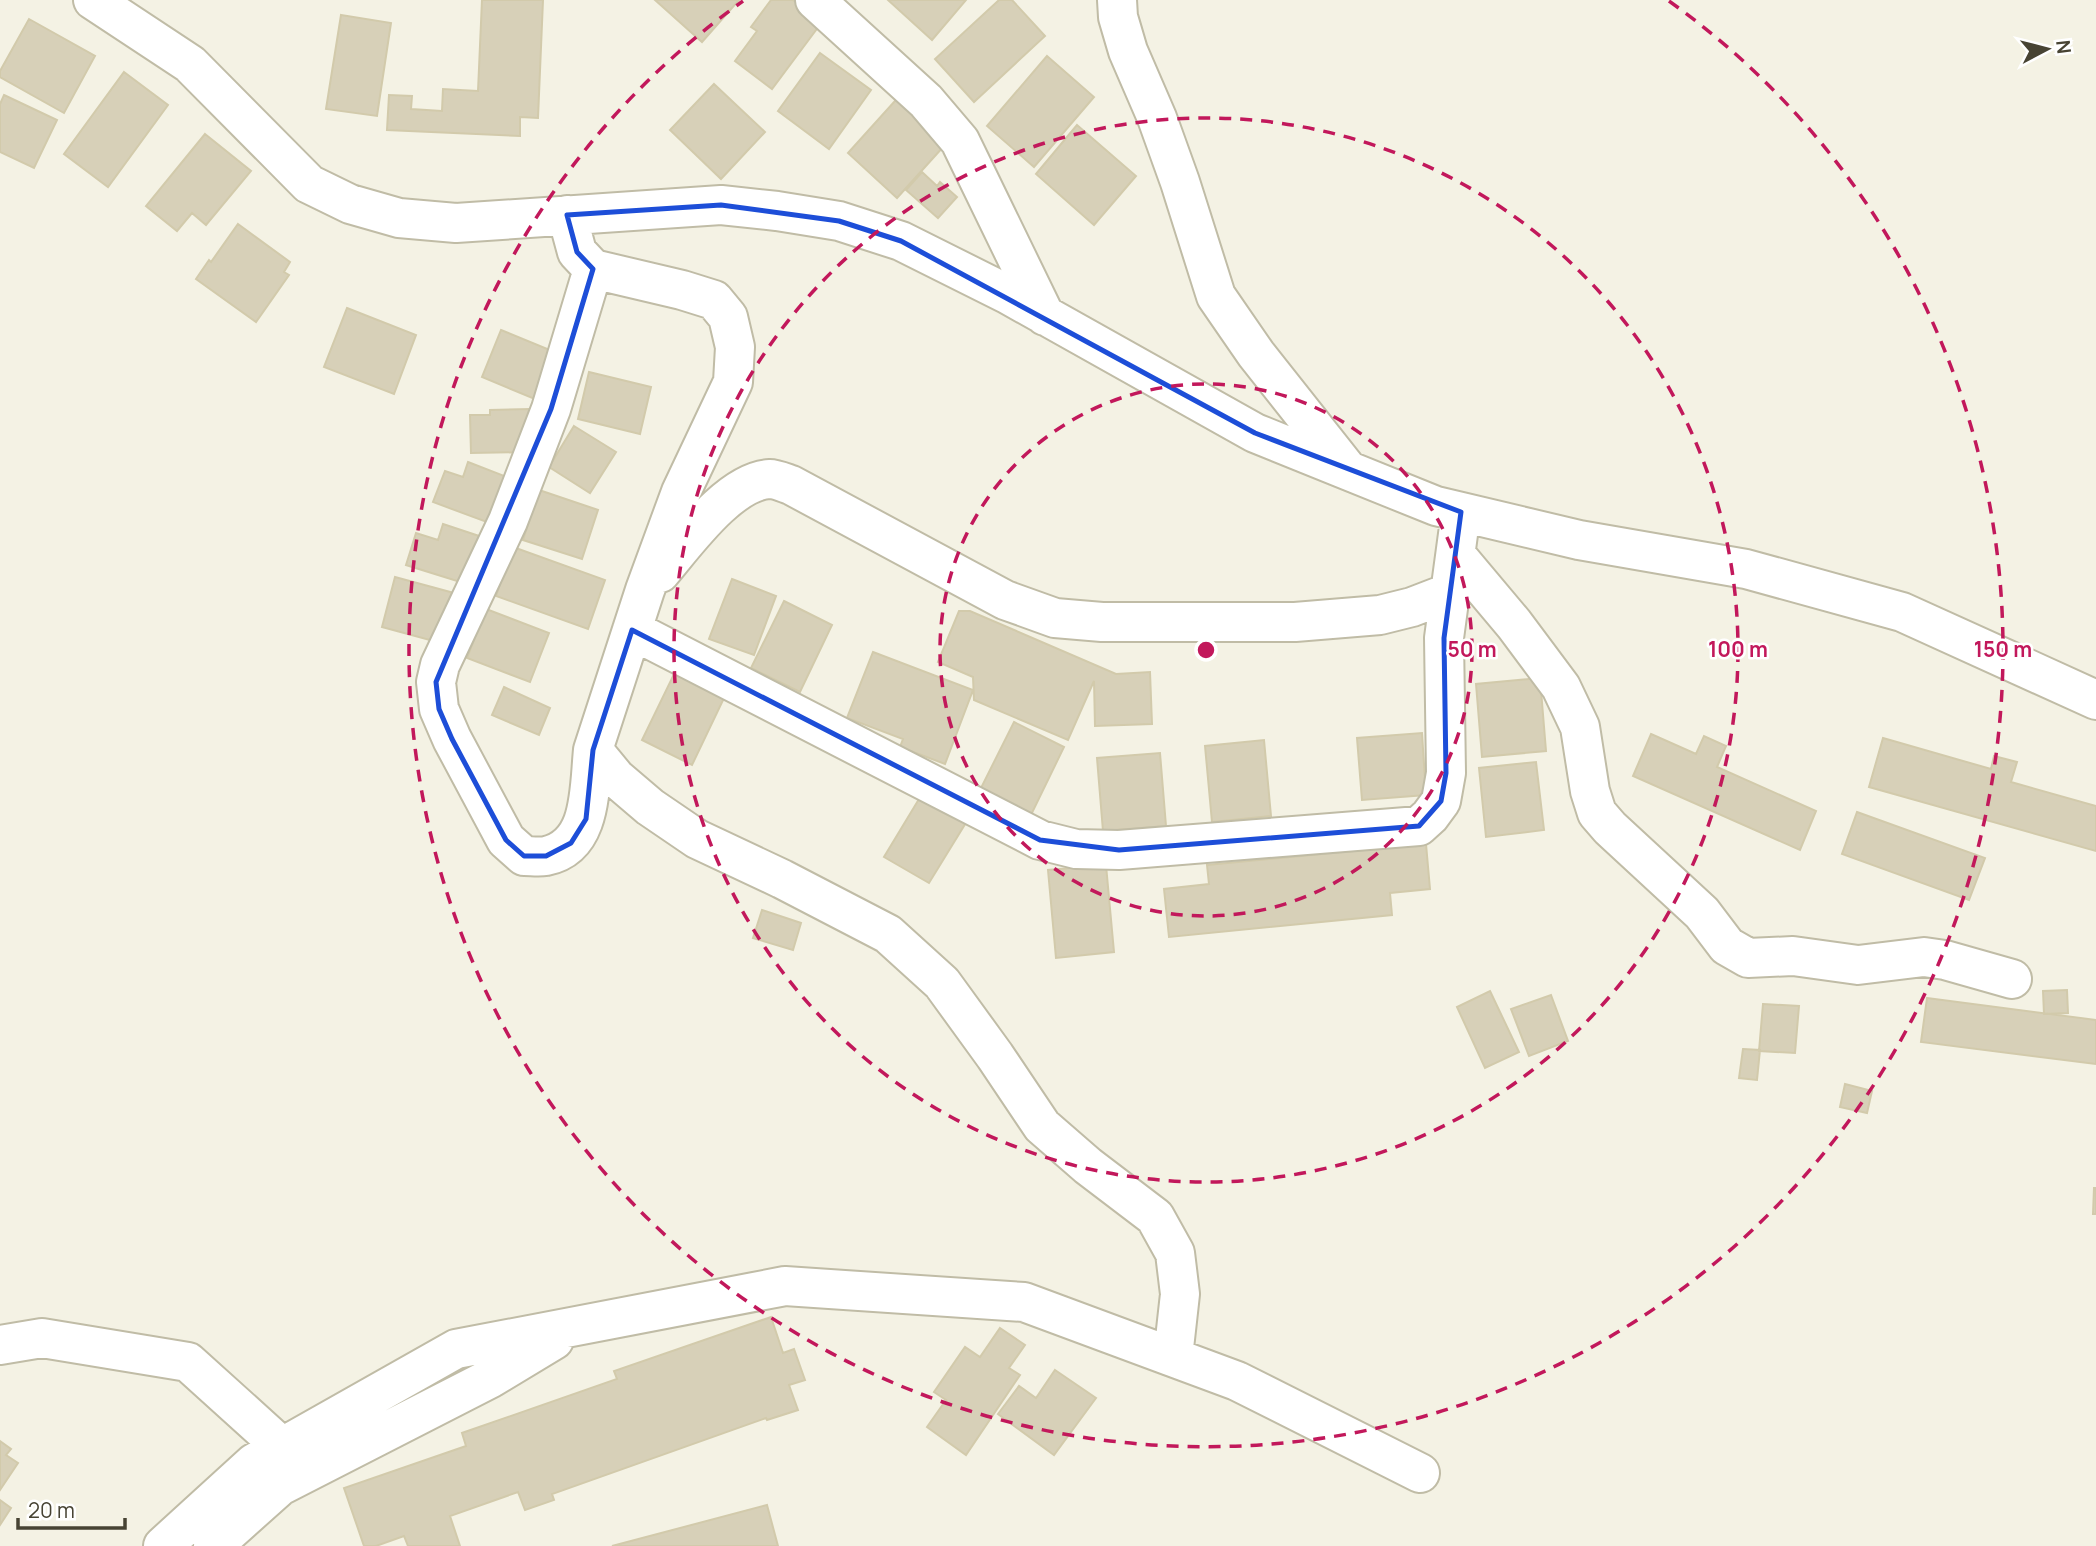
<svg xmlns="http://www.w3.org/2000/svg" width="2096" height="1546" font-family="Manrope,sans-serif">
	<style>
		.building { fill: #d7d0b8; stroke: #d2caab; stroke-width: 2 }
		.lines { fill: none; stroke-linecap: round; stroke-linejoin: round }
		.minor-casing { stroke: #c0bca6; stroke-width: 42 }
		.minor { stroke: #fff; stroke-width: 38 }
		.marked { fill: none; stroke: #1d4ed8; stroke-width: 5; stroke-linejoin: round }
		.ring { fill: none; stroke: #c2185b; stroke-width: 3.5; stroke-dasharray: 12 9 }
		.centre { fill: #c2185b; stroke: #fff; stroke-width: 3.5 }
		.ring-label { font-size: 21px; text-anchor: middle; font-weight: bold; fill: #c2185b; stroke: #fff; stroke-width: 5; stroke-linejoin: round; paint-order: stroke }
	</style>
	<rect width="100%" height="100%" fill="#f4f2e4"/>
	<!-- building -->
	<path class="building" d="M482,0H543L538,118L520,117V136L387,130L389,95L412,96L411,109L442,111L443,89L478,91Z
		M655,0H739L702,42Z
		M771,0H793L822,22L772,89L735,61L757,31L751,27Z
		M888,0H966L932,40Z
		M999,0H1012L1045,36L974,102L935,59Z
		M341,15L391,23L377,116L326,109Z
		M29,19L95,56L64,113L0,77V71Z
		M820,53L871,90L829,149L778,111Z
		M1047,56L1094,97L1034,167L987,126Z
		M124,72L168,105L108,187L64,154Z
		M714,84L765,132L721,179L670,130Z
		M904,91L953,136L897,198L848,153Z
		M4,95L57,120L34,168L0,152V104Z
		M1077,125L1136,176L1094,225L1036,174Z
		M205,134L251,171L206,225L192,213L177,231L146,206Z
		M922,172L937,186L940,182L957,197L938,218L906,190Z
		M238,224L290,262L284,272L289,275L256,322L196,279L209,260L211,262Z
		M347,308L416,335L394,394L324,367Z
		M501,330L562,355L542,402L482,377Z
		M589,372L651,387L640,434L578,419Z
		M530,409L531,452L471,453L470,415H490V410Z
		M574,426L616,452L590,493L549,467Z
		M468,462L512,479L495,525L433,502L445,471L463,477Z
		M539,490L598,510L582,559L523,540Z
		M443,524L485,538L470,585L406,565L416,533L438,540Z
		M513,547L605,580L588,629L496,596Z
		M395,577L454,593L441,643L382,627Z
		M732,579L776,596L754,655L709,639Z
		M784,601L832,625L800,692L751,668Z
		M486,609L549,633L530,682L467,658Z
		M959,611H970L1116,674L1150,672L1152,724L1095,726L1094,681L1068,740L974,700L973,677L938,662Z
		M873,652L973,690L945,764L900,747L903,739L847,718Z
		M675,672L725,696L692,765L642,740Z
		M1540,678L1546,751L1482,757L1476,684Z
		M504,687L550,708L539,735L492,715Z
		M1014,722L1064,747L1030,817L979,792Z
		M1422,733L1426,795L1362,800L1357,738Z
		M1651,734L1696,754L1704,736L1726,746L1717,767L1816,811L1800,850L1633,776Z
		M1883,738L1991,769L1994,756L2017,762L2011,782L2096,806V851L1869,787Z
		M1264,740L1271,816L1212,822L1205,746Z
		M1160,753L1166,826L1103,831L1097,758Z
		M1536,762L1544,830L1486,837L1479,768Z
		M922,794L967,821L929,883L884,857Z
		M1857,812L1985,858L1969,900L1842,854Z
		M1426,844L1430,889L1390,893L1392,915L1169,937L1164,889L1209,884L1207,865Z
		M1106,865L1114,952L1056,958L1048,870Z
		M762,910L801,923L793,950L753,938Z
		M2067,990L2068,1013L2044,1014L2043,991Z
		M1490,991L1519,1052L1485,1068L1457,1007Z
		M1551,995L1568,1041L1529,1056L1511,1009Z
		M1927,998L2096,1020V1064L1921,1042Z
		M1763,1004L1799,1006L1795,1053L1759,1051Z
		M1743,1049L1760,1050L1757,1080L1739,1078Z
		M1845,1084L1872,1091L1867,1113L1840,1107Z
		M2094,1188H2096V1214H2093Z
		M771,1317L783,1353L794,1349L805,1380L789,1385L798,1410L767,1420L766,1418L552,1494L554,1500L525,1510L518,1492L450,1516L460,1546H408L404,1536L376,1546H364L344,1488L466,1446L462,1433L617,1379L614,1371Z
		M1000,1328L1025,1345L1009,1368L1020,1375L966,1455L927,1427L946,1400L934,1392L965,1347L980,1357Z
		M1055,1370L1096,1398L1054,1455L998,1414L1019,1386L1036,1398Z
		M0,1441L11,1449L6,1455L18,1463L0,1490Z
		M0,1500L11,1508L0,1525Z
		M767,1505L778,1546H612Z"/>
	<g class="lines">
		<!-- minor casing -->
		<g class="minor-casing">
			<path id="minor" d="M93,0L190,64L309,184L350,204L399,218L456,223L721,205L777,211L839,221L901,241L1007,294L1255,433L1436,506L1579,540L1746,569L1902,612L2096,700
				M815,0L926,101L960,141L1045,316
				M1117,0L1118,17L1128,51L1157,118L1180,182L1216,296L1256,354L1347,469
				M567,215L577,252L593,269L682,290L714,300L728,317L735,347L733,382L681,492L645,590L593,750L616,778L650,807L697,839L782,879L888,934L942,983L995,1056L1042,1126L1088,1166L1155,1217L1175,1253L1180,1294L1173,1357
				M593,269L551,409L508,521L440,665L436,682L439,709L452,739L506,840L524,856C531,856 539,857 546,856C593,846 589,788 593,750
				M1456,555L1514,624L1561,687L1580,727L1590,791L1597,813L1610,828L1702,913L1727,946L1748,958L1793,956L1858,965L1924,957L1945,960L2012,979
				M660,573C685,544 729,481 770,479C776,479 785,483 791,485L1005,600L1055,618L1102,622H1295L1380,615L1412,607L1451,592
				M632,630L1040,840L1076,849L1119,850L1419,826L1430,816L1441,801L1446,773L1444,638L1461,512
				M0,1345L42,1338L188,1362L282,1447
				M163,1546L254,1463L456,1349L785,1286L1024,1302L1237,1381L1420,1473
				M213,1546L280,1486L491,1378L554,1340"/>
		</g>
		<!-- minor -->
		<use href="#minor" class="minor"/>
	</g>
	<!-- marked area -->
	<path class="marked" d="M721,205L839,221L901,241L1255,433L1461,512L1444,638L1446,773L1441,801L1419,826L1119,850L1040,840L632,630L593,750L586,819L571,843L546,856H524L506,840L452,739L439,709L436,682L551,409L593,269L577,252L567,215Z"/>
	<!-- distance rings -->
	<g class="ring">
		<circle cx="1206" cy="650" r="266"/>
		<circle cx="1206" cy="650" r="532"/>
		<path d="M1669 1A797 797 0 1 1 743 1"/>
	</g>
	<circle cx="1206" cy="650" r="10" class="centre"/>
	<g class="ring-label">
		<text x="1472" y="657">50 m</text>
		<text x="1738" y="657">100 m</text>
		<text x="2003" y="657">150 m</text>
	</g>
	<!-- north arrow -->
	<g transform="translate(2047 49) rotate(83)" stroke="#ffffff" stroke-width="5" paint-order="stroke">
	<path d="M0-5L12 26L0 18L-12 26Z" fill="#474333"/>
	<text y="-10" font-size="19" font-weight="bold" text-anchor="middle" fill="#474333">N</text>
	</g>
	<!-- scale -->
	<path d="M18 1518v10h107v-10" fill="none" stroke="#474333" stroke-width="3.5"/>
	<text x="28" y="1518" font-size="21" fill="#474333" stroke="#ffffff" stroke-width="5" paint-order="stroke">20 m</text>
</svg>
